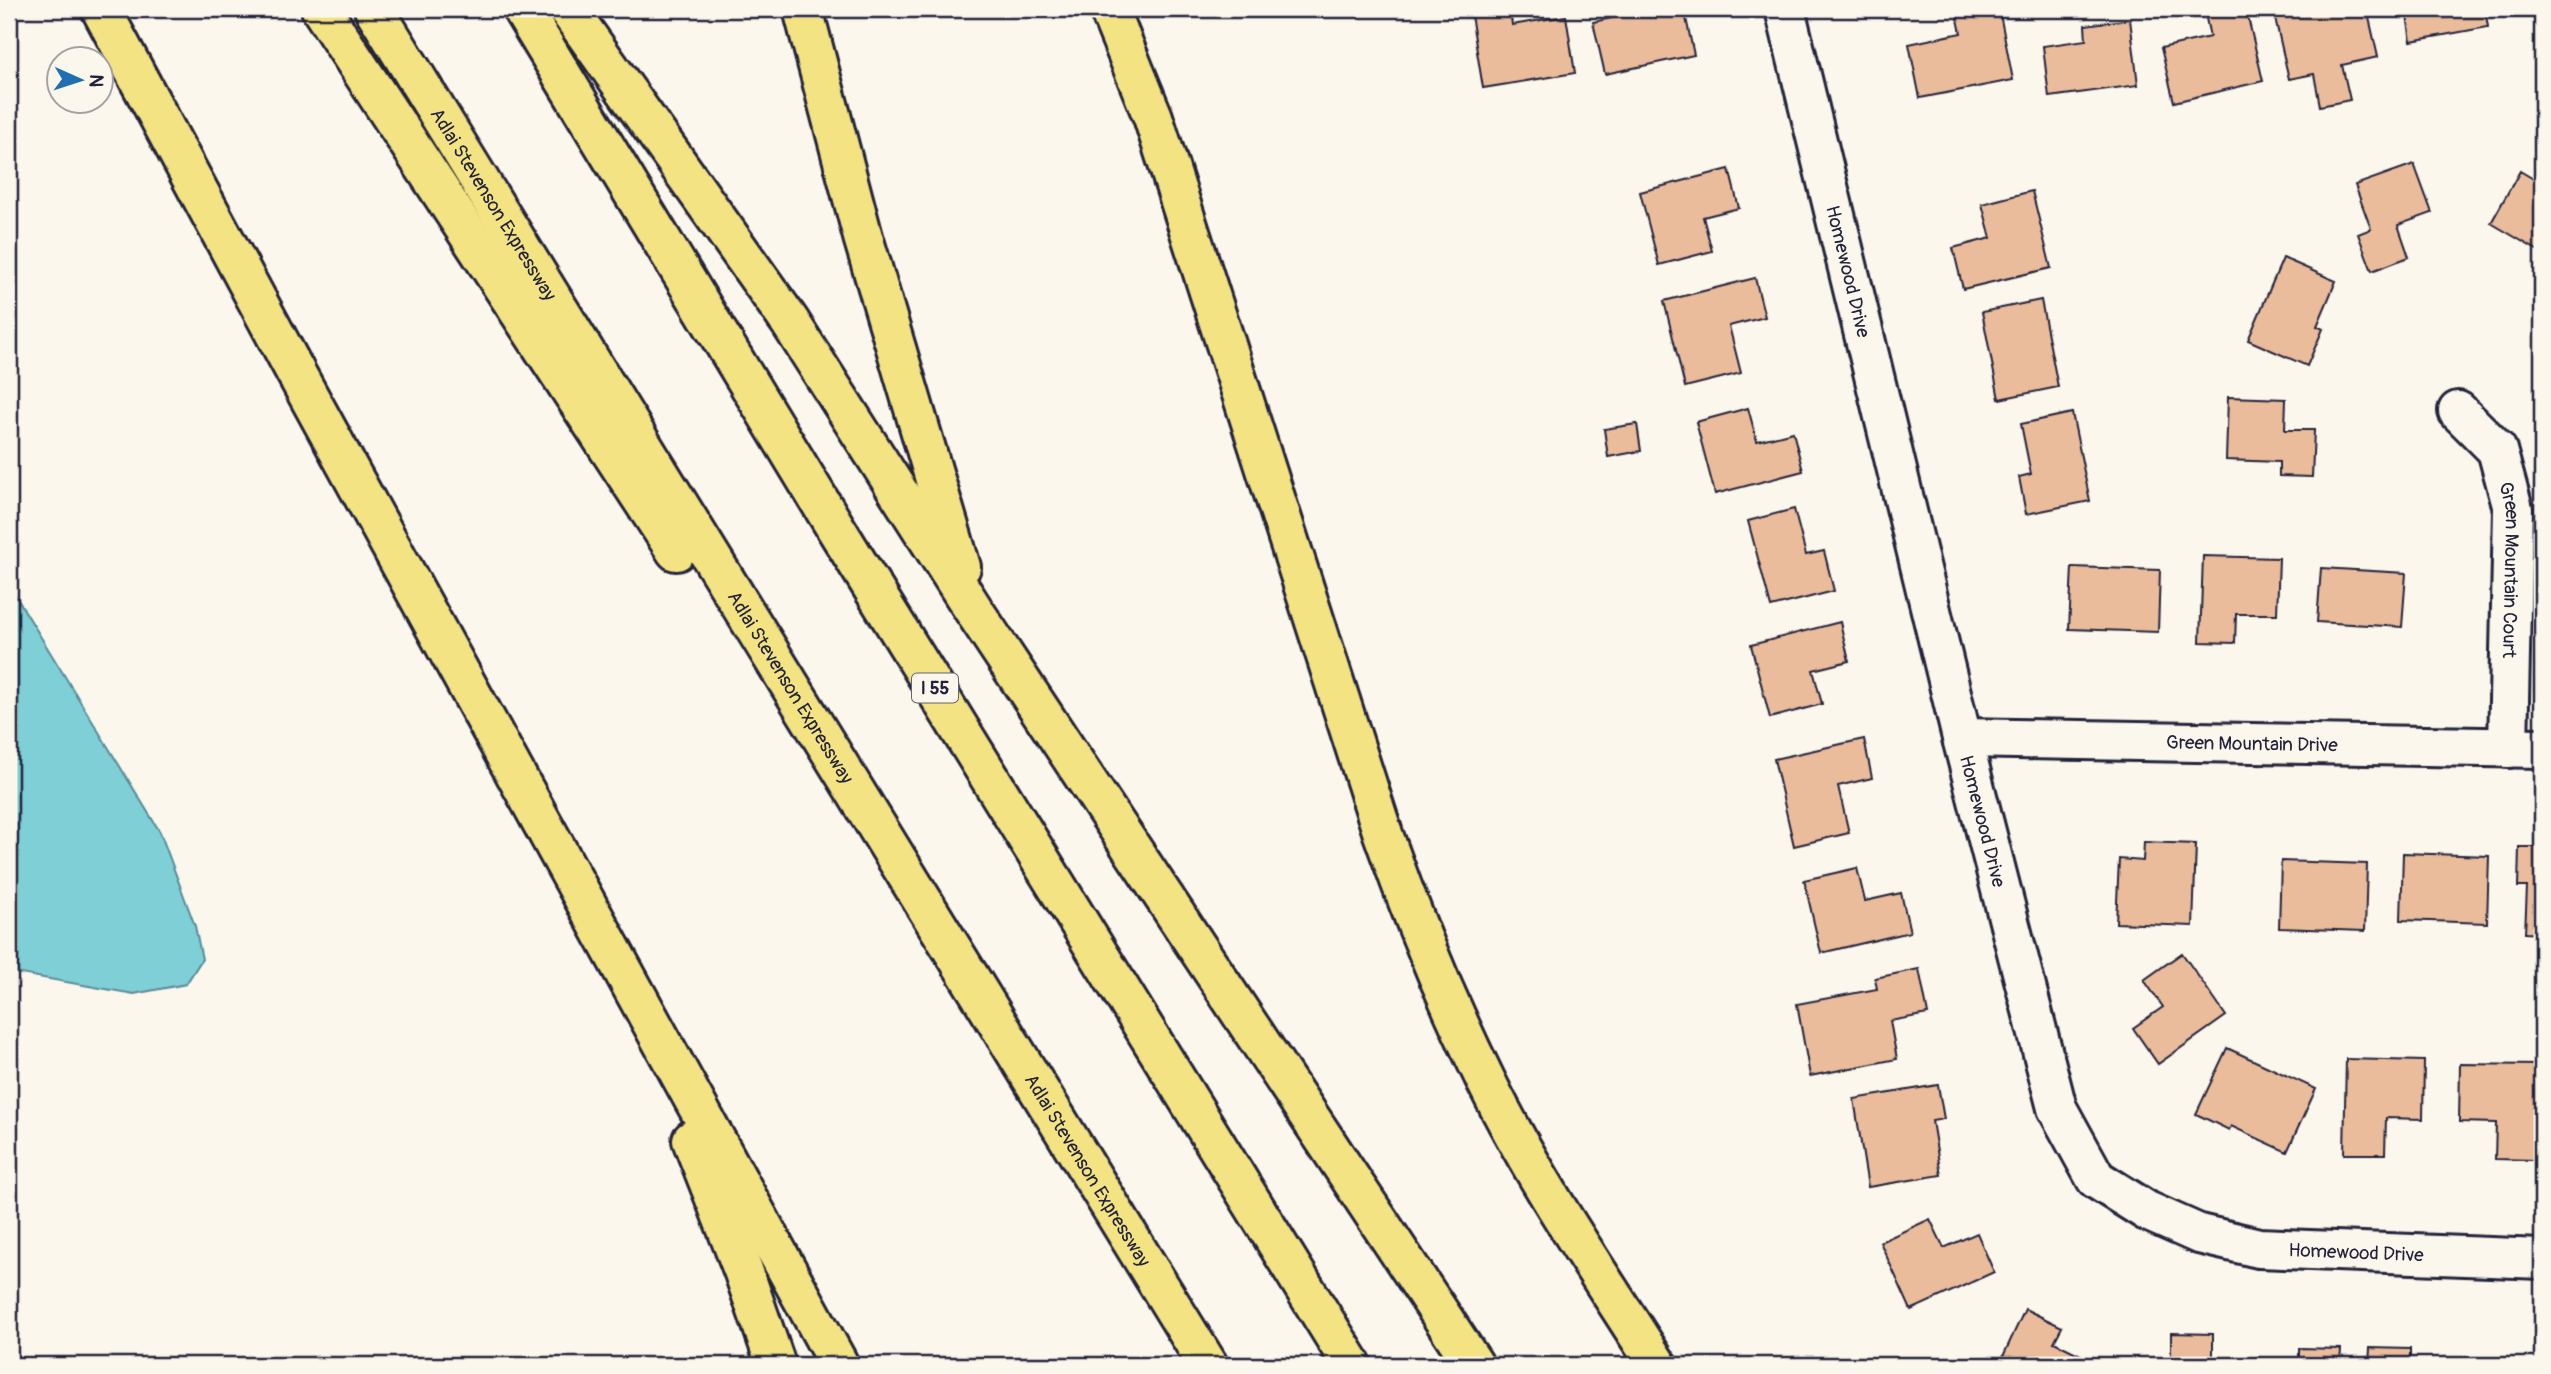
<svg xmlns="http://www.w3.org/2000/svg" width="2551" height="1374" font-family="Pangolin,sans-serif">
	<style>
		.water { fill: #7ecfd6; stroke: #598a98; stroke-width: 2 }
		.building { fill: #ebbc9c; stroke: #22223b; stroke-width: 2 }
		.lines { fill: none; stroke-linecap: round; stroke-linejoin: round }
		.minor-casing { stroke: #22223b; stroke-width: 44 }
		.motorway-casing { stroke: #22223b; stroke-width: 44 }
		.minor { stroke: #fbf7ec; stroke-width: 38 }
		.motorway { stroke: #f4e382; stroke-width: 38 }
		.labels { text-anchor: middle; stroke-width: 5; stroke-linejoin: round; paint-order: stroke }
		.shield { fill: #fbf7ec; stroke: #636270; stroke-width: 2 }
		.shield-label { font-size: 18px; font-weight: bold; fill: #22223b }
		.street-label { font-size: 19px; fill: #22223b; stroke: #fbf7ec }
	</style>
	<rect width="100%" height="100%" fill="#fbf7ec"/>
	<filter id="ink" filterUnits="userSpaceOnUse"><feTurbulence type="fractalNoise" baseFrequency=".0143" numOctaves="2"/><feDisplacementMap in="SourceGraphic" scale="14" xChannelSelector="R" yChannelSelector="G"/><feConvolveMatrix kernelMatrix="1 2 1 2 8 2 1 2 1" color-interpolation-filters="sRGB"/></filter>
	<g filter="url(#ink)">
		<!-- water -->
		<path class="water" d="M9,585L160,832L195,926L202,959L186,984L134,994L9,972Z"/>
		<!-- building -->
		<path class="building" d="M1470,9H1510L1512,25L1566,16L1575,73L1483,88Z
			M1654,9H1684L1694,55L1605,74L1593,22Z
			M1999,9L2013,80L1920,98L1909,44L1961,33L1956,10Z
			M2204,9H2246L2263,81L2174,102L2161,48L2210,37Z
			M2273,9H2315L2316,12L2329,9H2367L2378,57L2342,65L2350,100L2320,106L2314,74L2289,79Z
			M2406,9H2485L2488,27L2411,41Z
			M2130,19L2138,85L2049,97L2043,46L2086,40L2085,25Z
			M2414,164L2432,213L2398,225L2409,257L2372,271L2358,234L2371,229L2355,185Z
			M1729,169L1739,208L1703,217L1712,251L1659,265L1640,192Z
			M2520,171L2542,184V253L2491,223Z
			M2032,191L2051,268L1963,289L1953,248L1991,238L1982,204Z
			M2283,258L2336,281L2317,326L2323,329L2307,366L2248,340Z
			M1755,278L1765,317L1729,326L1741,373L1685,387L1664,301Z
			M2041,300L2058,387L1999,399L1982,312Z
			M2228,397L2286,399L2285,430H2314L2312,477L2279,476V462L2226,460Z
			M1748,408L1757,441L1793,432L1803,471L1715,494L1696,422Z
			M2072,413L2090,501L2026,514L2019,477L2031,474L2021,424Z
			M1637,424L1641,451L1608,457L1604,429Z
			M1794,509L1806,555L1824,551L1834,591L1771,607L1748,521Z
			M2203,556L2279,558L2277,614H2236L2235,643L2200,642Z
			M2072,567L2160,570L2158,632L2069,629Z
			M2321,568L2406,573L2402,627L2317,622Z
			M1840,622L1849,661L1813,670L1822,704L1770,718L1751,645Z
			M1864,739L1872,778L1838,786L1849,833L1794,846L1774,759Z
			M2144,842L2196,844L2193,926L2116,923L2119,859L2143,861Z
			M2519,847H2542V934L2525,933L2527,887H2518Z
			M2403,853L2489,856L2487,923L2401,920Z
			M2281,861L2367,864L2365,931L2279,928Z
			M1857,868L1865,901L1901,893L1910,932L1821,953L1804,880Z
			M2182,953L2226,1016L2158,1064L2133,1028L2163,1007L2144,980Z
			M1919,969L1928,1014L1890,1021L1897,1059L1810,1076L1797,1004L1877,989L1875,978Z
			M2227,1048L2316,1089L2287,1152L2231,1126L2229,1130L2196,1114Z
			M2346,1059L2424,1061L2423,1119L2386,1118L2385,1154H2344Z
			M2460,1064L2538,1065L2536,1160L2495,1159L2496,1123L2459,1122Z
			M1938,1085L1944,1119L1932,1121L1941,1175L1868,1187L1854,1099Z
			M1930,1219L1944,1248L1977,1233L1994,1272L1911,1310L1880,1242Z
			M2025,1309L2062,1327L2054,1342L2097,1363L2096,1365H1999Z
			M2171,1333L2213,1334V1365H2171Z
			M2299,1348L2341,1349L2340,1365H2299Z
			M2370,1348L2410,1349V1365H2369Z"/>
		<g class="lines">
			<!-- minor casing -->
			<g class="minor-casing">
				<g id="minor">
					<path id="s1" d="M1785,9L1962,738L2057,1108L2096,1179L2147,1211L2199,1234L2259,1248L2542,1259"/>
					<path id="s2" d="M2458,411L2497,450L2513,509L2508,748"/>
					<path id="s3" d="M1962,738L2542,748"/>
				</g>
			</g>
			<!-- motorway casing -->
			<g class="motorway-casing">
				<g id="motorway">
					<path d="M101,9L296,373L839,1365"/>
					<path d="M321,9L676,551"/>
					<path id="s4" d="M374,9L1208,1365"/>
					<path d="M522,9L837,530L1352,1365"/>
					<path d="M568,9L790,322L973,609L1474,1365"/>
					<path d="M803,9L863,237L961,567"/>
					<path d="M1109,9L1153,117L1383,834C1413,919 1447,1002 1487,1083C1535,1180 1599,1274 1657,1365"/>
					<path d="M692,1140L743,1270L776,1365"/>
				</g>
			</g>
			<!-- minor -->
			<use href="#minor" class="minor"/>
			<!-- motorway -->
			<use href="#motorway" class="motorway"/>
		</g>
	</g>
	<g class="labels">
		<!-- shield labels -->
		<rect class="shield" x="912" y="673.5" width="46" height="29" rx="5"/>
		<g class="shield-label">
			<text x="935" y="694">I 55</text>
		</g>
		<!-- street labels -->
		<g class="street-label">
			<text dy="7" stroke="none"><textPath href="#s4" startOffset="229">Adlai Stevenson Expressway</textPath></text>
			<text dy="7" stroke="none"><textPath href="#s1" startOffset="270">Homewood Drive</textPath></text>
			<text dy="7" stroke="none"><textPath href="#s2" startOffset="177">Green Mountain Court</textPath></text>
			<text dy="7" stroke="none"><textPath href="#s4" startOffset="796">Adlai Stevenson Expressway</textPath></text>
			<text dy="7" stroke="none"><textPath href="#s3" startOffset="290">Green Mountain Drive</textPath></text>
			<text dy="7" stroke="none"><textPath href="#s1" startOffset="836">Homewood Drive</textPath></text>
			<text dy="7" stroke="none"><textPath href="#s4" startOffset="1363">Adlai Stevenson Expressway</textPath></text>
			<text dy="7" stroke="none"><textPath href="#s1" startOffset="1489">Homewood Drive</textPath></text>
		</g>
	</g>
	<!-- margin -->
	<rect width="2551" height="1374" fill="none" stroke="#fbf7ec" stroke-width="35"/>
	<rect x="18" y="18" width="2516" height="1339" fill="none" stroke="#22223b" stroke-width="2.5" filter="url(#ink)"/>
	<!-- north arrow -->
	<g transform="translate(80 80) rotate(93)"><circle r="33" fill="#fbf7ec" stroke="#a4a2a5" stroke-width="2"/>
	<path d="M0-5L12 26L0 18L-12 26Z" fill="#1f6fb2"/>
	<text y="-10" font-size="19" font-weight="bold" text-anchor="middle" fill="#22223b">N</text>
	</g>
</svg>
